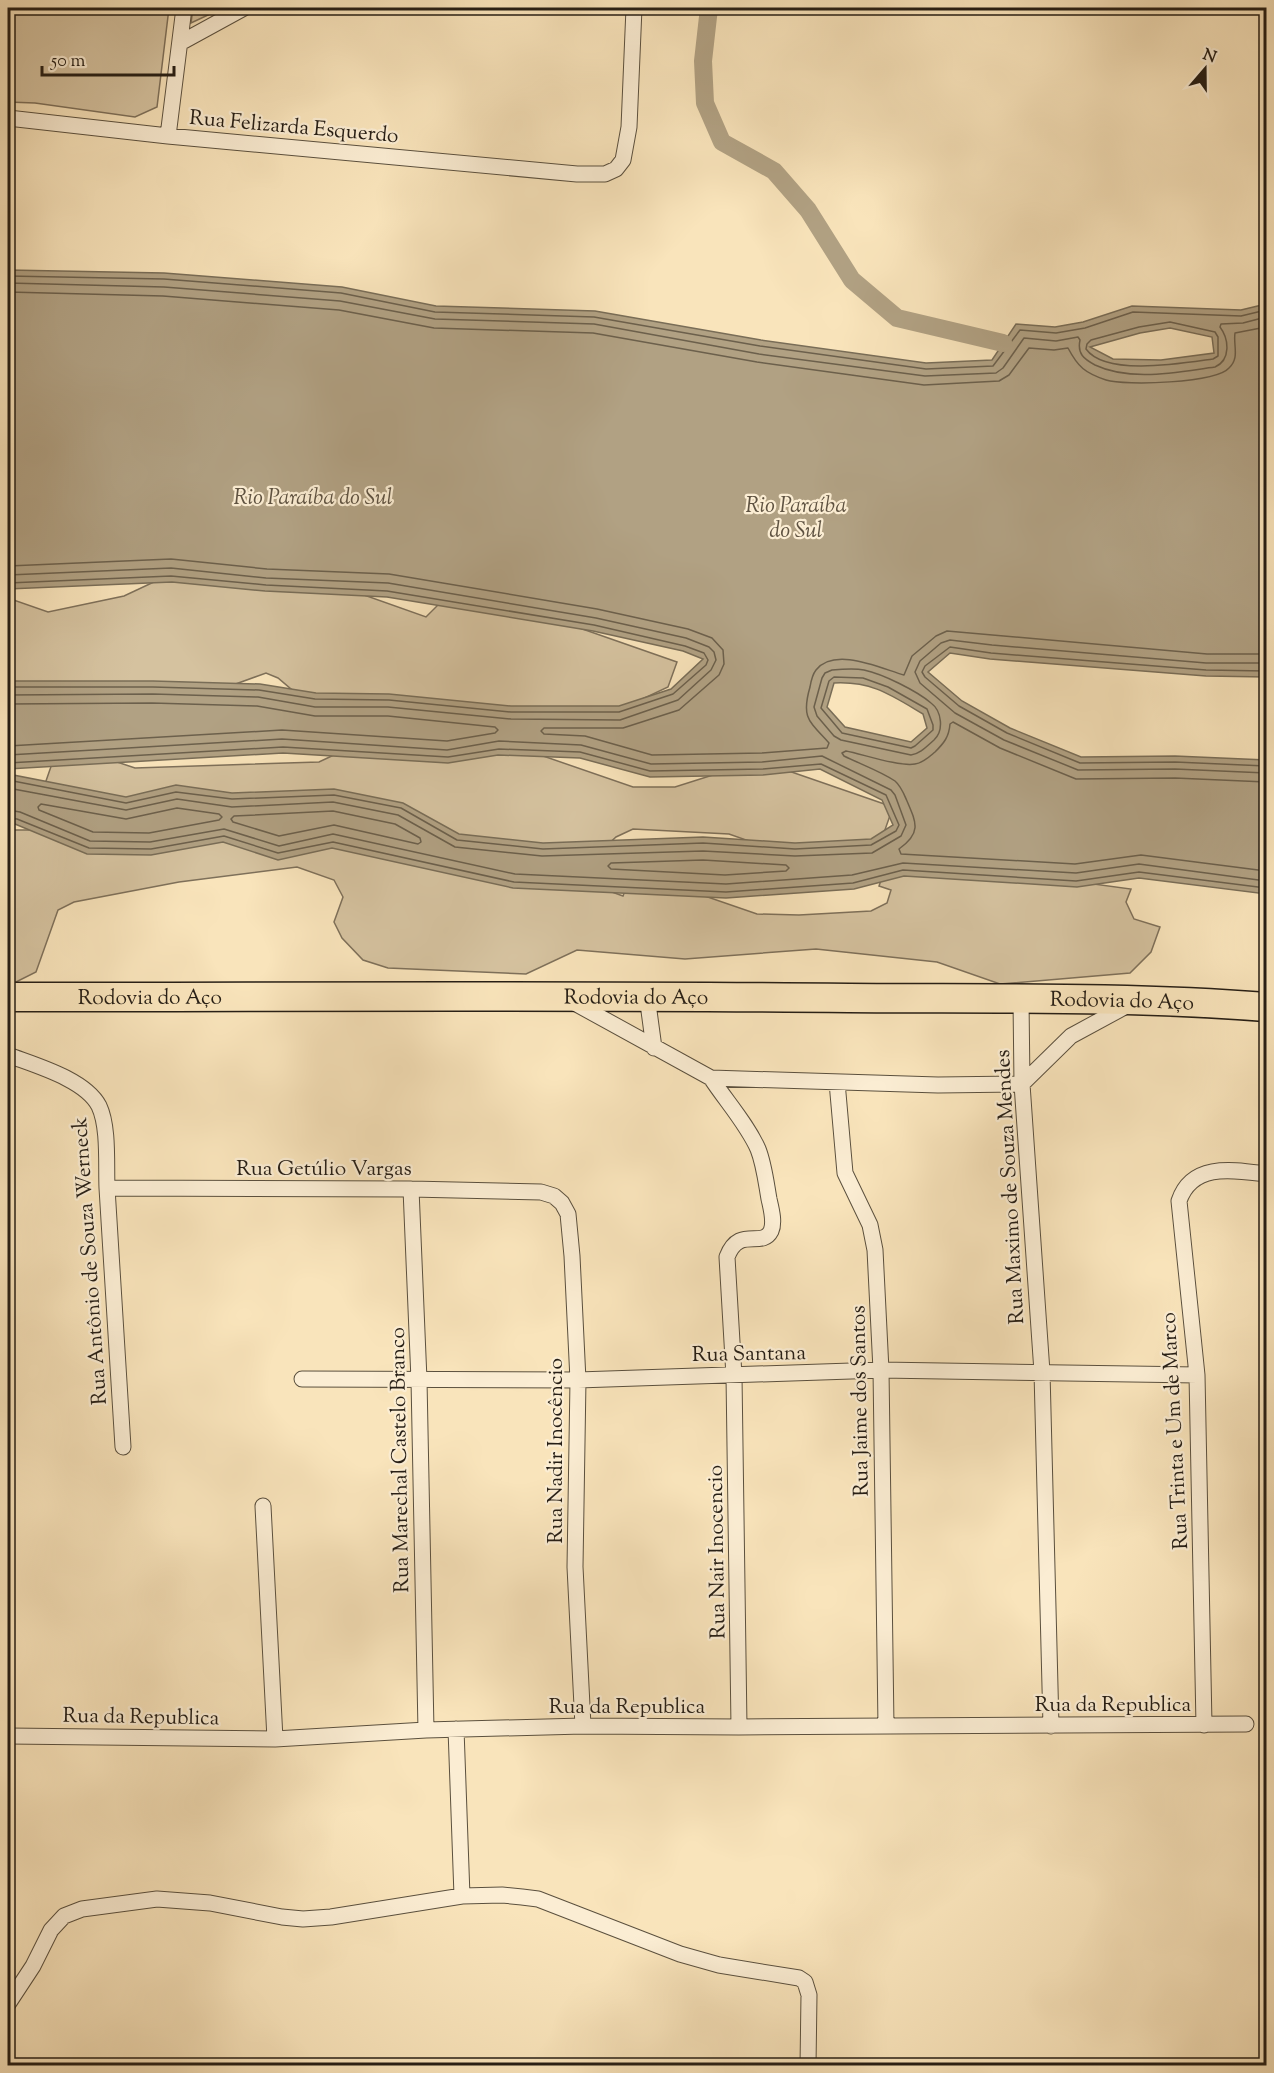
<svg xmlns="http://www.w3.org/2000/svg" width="1274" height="2073" font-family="'Sorts Mill Goudy',serif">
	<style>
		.green { fill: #d5c29f; stroke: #7e705a; stroke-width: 1.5 }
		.water { fill: #b1a183; stroke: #796d57; stroke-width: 1.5; fill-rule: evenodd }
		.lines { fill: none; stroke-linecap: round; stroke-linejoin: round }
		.shore { stroke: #6c604c; stroke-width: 1.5 }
		.canal { stroke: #b1a183; stroke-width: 18 }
		.street-casing { stroke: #5b503e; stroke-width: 17 }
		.highway-casing { stroke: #261e15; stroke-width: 31 }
		.street { stroke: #fbedd3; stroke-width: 15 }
		.highway { stroke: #f9e4bb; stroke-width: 28 }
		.labels { text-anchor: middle; stroke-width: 4.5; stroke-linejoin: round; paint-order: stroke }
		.street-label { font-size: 21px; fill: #261e15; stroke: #fbedd3 }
		.water-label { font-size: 22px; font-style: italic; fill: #5e5241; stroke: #fbedd3 }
	</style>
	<rect width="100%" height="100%" fill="#f9e4bb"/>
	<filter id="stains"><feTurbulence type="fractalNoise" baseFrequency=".00333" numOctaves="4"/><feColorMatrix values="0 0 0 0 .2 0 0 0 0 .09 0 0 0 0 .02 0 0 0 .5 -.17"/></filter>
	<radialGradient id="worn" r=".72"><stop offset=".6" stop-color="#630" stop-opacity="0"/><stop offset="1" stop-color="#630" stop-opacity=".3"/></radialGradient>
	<!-- green -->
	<path class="green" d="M8,8H169L157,107L135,117L35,103L8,102Z
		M193,8H223L191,23Z
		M158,580L350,590L426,617L447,596L551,618L677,662L668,687L583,727L520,748L633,787H675L738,767L780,768L893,807L880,844L817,865L729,834L633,829L616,837L594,858L598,887L623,896L628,883L670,884L757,914L799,915L871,911L887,903L891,890L879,886L888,861L1064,880L1131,889L1126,902L1134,919L1160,927L1151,952L1130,973L1000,984L937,962L816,949L685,959L577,950L526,974L388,968L363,960L342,938L334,922L343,897L334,880L297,867L179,882L74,902L58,910L36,972L8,986V830H29L55,755L72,747L135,768L319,762L336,754L332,724L278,678L266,673L186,702L8,682V598L48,612L124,596Z"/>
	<!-- water -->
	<path class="water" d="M8,270L164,273L342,287L436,306L595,311L761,340L926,363L992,360L1016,324L1055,327L1083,322L1132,306L1241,310L1266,304V415L1261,418L1266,419V677L1206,676L990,659L950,653L928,672L962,701L1010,728L1081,757L1175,756L1266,760V894L1139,878L1077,887L904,876L854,889L726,898L513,888L332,848L278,860L223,842L151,855L87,854L15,824L8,823V774L126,797L176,785L232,793L334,789L403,803L459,834L543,843L703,837L795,843L871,839L893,825L882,800L820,769L763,775L650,777L580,758L498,755L448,763L283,753L8,769V681H153L260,684L316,693L389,694L511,706H619L671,689L703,659L683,651L593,631L387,597L265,591L172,582L8,589ZM1170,328L1212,337L1214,353L1161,360L1113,359L1090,347L1140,333ZM834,683C872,681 891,695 923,714L927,728L911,742L845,727L827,707Z"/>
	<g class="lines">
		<!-- shore -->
		<path class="shore" d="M8,276L164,279L341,293L435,312L594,317L760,346L926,369L993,366L1020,330L1056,333L1085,328L1133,312L1241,316L1266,310
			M8,283L164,287L340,301L435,319L594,324L759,354L925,376L996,373L1003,368L1024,338L1056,341L1078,337L1080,340C1077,354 1084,359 1095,365C1131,382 1177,372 1215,367C1231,360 1229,339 1220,327L1221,324L1243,323L1266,317
			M8,292L163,296L339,310L434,328L593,333L757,362L924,385L999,381L1009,375L1029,348L1054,350L1068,348C1078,367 1085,373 1106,380C1125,386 1216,383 1229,368C1240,358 1233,345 1235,333L1266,327
			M1170,322L1215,332L1218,337V356L1213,359C1184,363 1106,377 1086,349L1087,344L1091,340L1139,327Z
			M8,566L171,559L267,569L389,574L597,609L688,629L712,638L723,650L724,664L719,675L679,710L623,728H544L541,731L544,734L585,736L652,755L762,753L827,748L829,743C809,721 801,718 810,687C811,681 812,675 816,670C835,646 882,669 904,675L912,656L936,636L947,631L1207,654H1266
			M8,575L171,568L266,578L388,583L596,618L686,638L709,647L714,652L716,660L711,670L678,700L620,720L511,719L388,707H315L258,697L153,694L8,695
			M8,583L171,576L266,585L387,591L594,625L685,646L704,653L708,660L706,665L673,694L619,712H511L389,700L315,699L259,690L153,687H8
			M1266,663H1206L992,645L950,640L941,643L920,661L915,672L920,683L955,713L1004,740L1078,770L1175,769L1266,773
			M832,670C842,669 855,668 864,670C883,674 917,691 931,703C942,711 944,731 934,740C927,746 920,754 911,755L841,740L834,736L817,716L814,707L822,678L825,673Z
			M1266,671L1206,670L991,653L950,647L925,666L922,672L925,677L959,706L1007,733L1080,763L1175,762L1266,766
			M834,677L863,678L888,687L927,709L933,725V730L915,746L911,748L842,733L821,708L829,681Z
			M8,704L152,703L257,706L315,716H388L495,727L498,730L495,733L447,741L282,730L8,746
			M8,755L282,739L447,750L499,741L581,745L651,764L762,762L822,756L891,790L895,795L906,825L901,836L872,853L795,856L703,851L542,856L455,847L398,815L333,802L232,807L177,799L126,810L8,788
			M8,763L283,747L448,757L499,749L580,752L650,771L763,769L821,764L886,795L899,825L896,831L871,845L795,849L703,843L543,849L457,840L401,808L334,795L232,799L176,792L126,803L8,780
			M1266,782L1175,778L1076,779L1000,748L953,722L950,724C949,737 944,743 935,752C929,757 923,763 915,764C900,767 862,754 846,751L842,753L844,756C860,764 880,771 895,781C901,786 904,794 907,801C917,824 921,833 899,849L901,854L1075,864L1141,855L1266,871
			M41,804L126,819L177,808L219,814L222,817L219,820L149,833L93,832L39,810L38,807Z
			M8,810L20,812L90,841L150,842L224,829L279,846L333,834L515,874L726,884L852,875L903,863L1076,873L1139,864L1266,881
			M333,811L395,824L420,838L421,842L418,844L334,825L279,836L233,822L231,819L234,816Z
			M8,818L17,819L89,848L151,849L224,836L278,853L333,842L514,882L726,892L853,883L903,870L1076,881L1139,872L1266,888
			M703,860L786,865L789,868L786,871L725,875L611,869L608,866L611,863Z"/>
		<!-- canal -->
		<path class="canal" d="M709,8L703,61L705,103L722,142L774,171L808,210L852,280L897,318L1003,343"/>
		<!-- street casing -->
		<g class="street-casing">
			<path id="street" d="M180,43L244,8
				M8,118L168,136L577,174H605L616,169L623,160L629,127L634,8
				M168,136L184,8
				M647,996L654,1048
				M1021,1000L1022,1084L1042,1372L1051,1726
				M571,1001L711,1078L938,1085L1022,1084L1071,1036L1130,1004
				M8,1055C34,1065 85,1079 99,1106C109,1127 106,1165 107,1188L123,1447
				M711,1078C726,1101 747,1124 758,1149C764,1164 766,1182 769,1199C771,1208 775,1222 771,1231C762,1249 739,1225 727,1257L734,1376L739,1727
				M837,1082L845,1173L870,1225L875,1250L881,1370L886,1726
				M107,1188L411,1189L541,1192L554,1196L562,1203L568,1214L572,1256L578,1380L575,1567L583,1726
				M411,1189L419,1380L426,1730
				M302,1379L578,1380L881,1370L1197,1375
				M263,1506L275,1739
				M1204,1725L1197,1375L1179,1201C1192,1162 1234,1170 1266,1174
				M456,1729L462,1896
				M8,1736L275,1739L426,1730L583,1726L739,1727L1246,1724
				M8,2004L33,1966L51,1930L64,1916L82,1909L157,1899L210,1903L282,1917L303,1919L331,1917L462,1896L502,1895L522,1897L538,1899L680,1954L719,1965L799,1978L805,1982L809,1995L808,2066"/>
		</g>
		<!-- highway casing -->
		<g class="highway-casing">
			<g id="highway">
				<path id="s1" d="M8,997C288,997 569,995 849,998C988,999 1128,996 1266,1007"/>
			</g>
		</g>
		<!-- street -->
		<use href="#street" class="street"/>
		<!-- highway -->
		<use href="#highway" class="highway"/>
	</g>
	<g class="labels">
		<!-- street labels -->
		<g class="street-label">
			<text transform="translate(294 126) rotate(5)" y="7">Rua Felizarda Esquerdo</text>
			<text dy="7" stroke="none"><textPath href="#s1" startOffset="628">Rodovia do Aço</textPath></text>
			<text dy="7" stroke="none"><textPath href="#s1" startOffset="142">Rodovia do Aço</textPath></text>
			<text dy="7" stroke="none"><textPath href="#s1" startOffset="1114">Rodovia do Aço</textPath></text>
			<text x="324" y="1175">Rua Getúlio Vargas</text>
			<text transform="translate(1009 1187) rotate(-93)" y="7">Rua Maximo de Souza Mendes</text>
			<text transform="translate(89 1261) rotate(-94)" y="7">Rua Antônio de Souza Werneck</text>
			<text transform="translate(749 1353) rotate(-1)" y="7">Rua Santana</text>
			<text transform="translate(859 1401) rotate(-91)" y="7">Rua Jaime dos Santos</text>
			<text transform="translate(1174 1431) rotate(-93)" y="7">Rua Trinta e Um de Marco</text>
			<text transform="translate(555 1451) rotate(-90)" y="7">Rua Nadir Inocêncio</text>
			<text transform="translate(399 1460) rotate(-91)" y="7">Rua Marechal Castelo Branco</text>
			<text transform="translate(716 1552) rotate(-91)" y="7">Rua Nair Inocencio</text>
			<text x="1113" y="1711">Rua da Republica</text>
			<text x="627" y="1713">Rua da Republica</text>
			<text transform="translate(141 1716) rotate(1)" y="7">Rua da Republica</text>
		</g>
		<!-- water labels -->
		<g class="water-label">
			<text x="313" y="504">Rio Paraíba do Sul</text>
			<text x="796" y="512">Rio Paraíba<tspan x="796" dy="25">do Sul</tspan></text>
		</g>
	</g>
	<!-- margin -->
	<rect width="1274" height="2073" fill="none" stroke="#f9e4bb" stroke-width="30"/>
	<rect x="9" y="9" width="1256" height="2055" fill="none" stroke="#261e15" stroke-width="3"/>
	<rect x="15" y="15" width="1244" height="2043" fill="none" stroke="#261e15" stroke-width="1.5"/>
	<!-- north arrow -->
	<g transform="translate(1205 69) rotate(20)" stroke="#fbedd3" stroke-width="4.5" paint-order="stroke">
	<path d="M0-4.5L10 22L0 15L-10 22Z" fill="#261e15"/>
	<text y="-9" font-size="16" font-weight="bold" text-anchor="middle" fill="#261e15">N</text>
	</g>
	<!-- scale -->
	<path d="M42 66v9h132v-9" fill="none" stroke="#261e15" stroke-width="3"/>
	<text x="51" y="66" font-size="18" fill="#261e15" stroke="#fbedd3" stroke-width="4.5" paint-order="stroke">50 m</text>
	<rect width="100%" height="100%" filter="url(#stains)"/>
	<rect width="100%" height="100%" fill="url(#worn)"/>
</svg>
